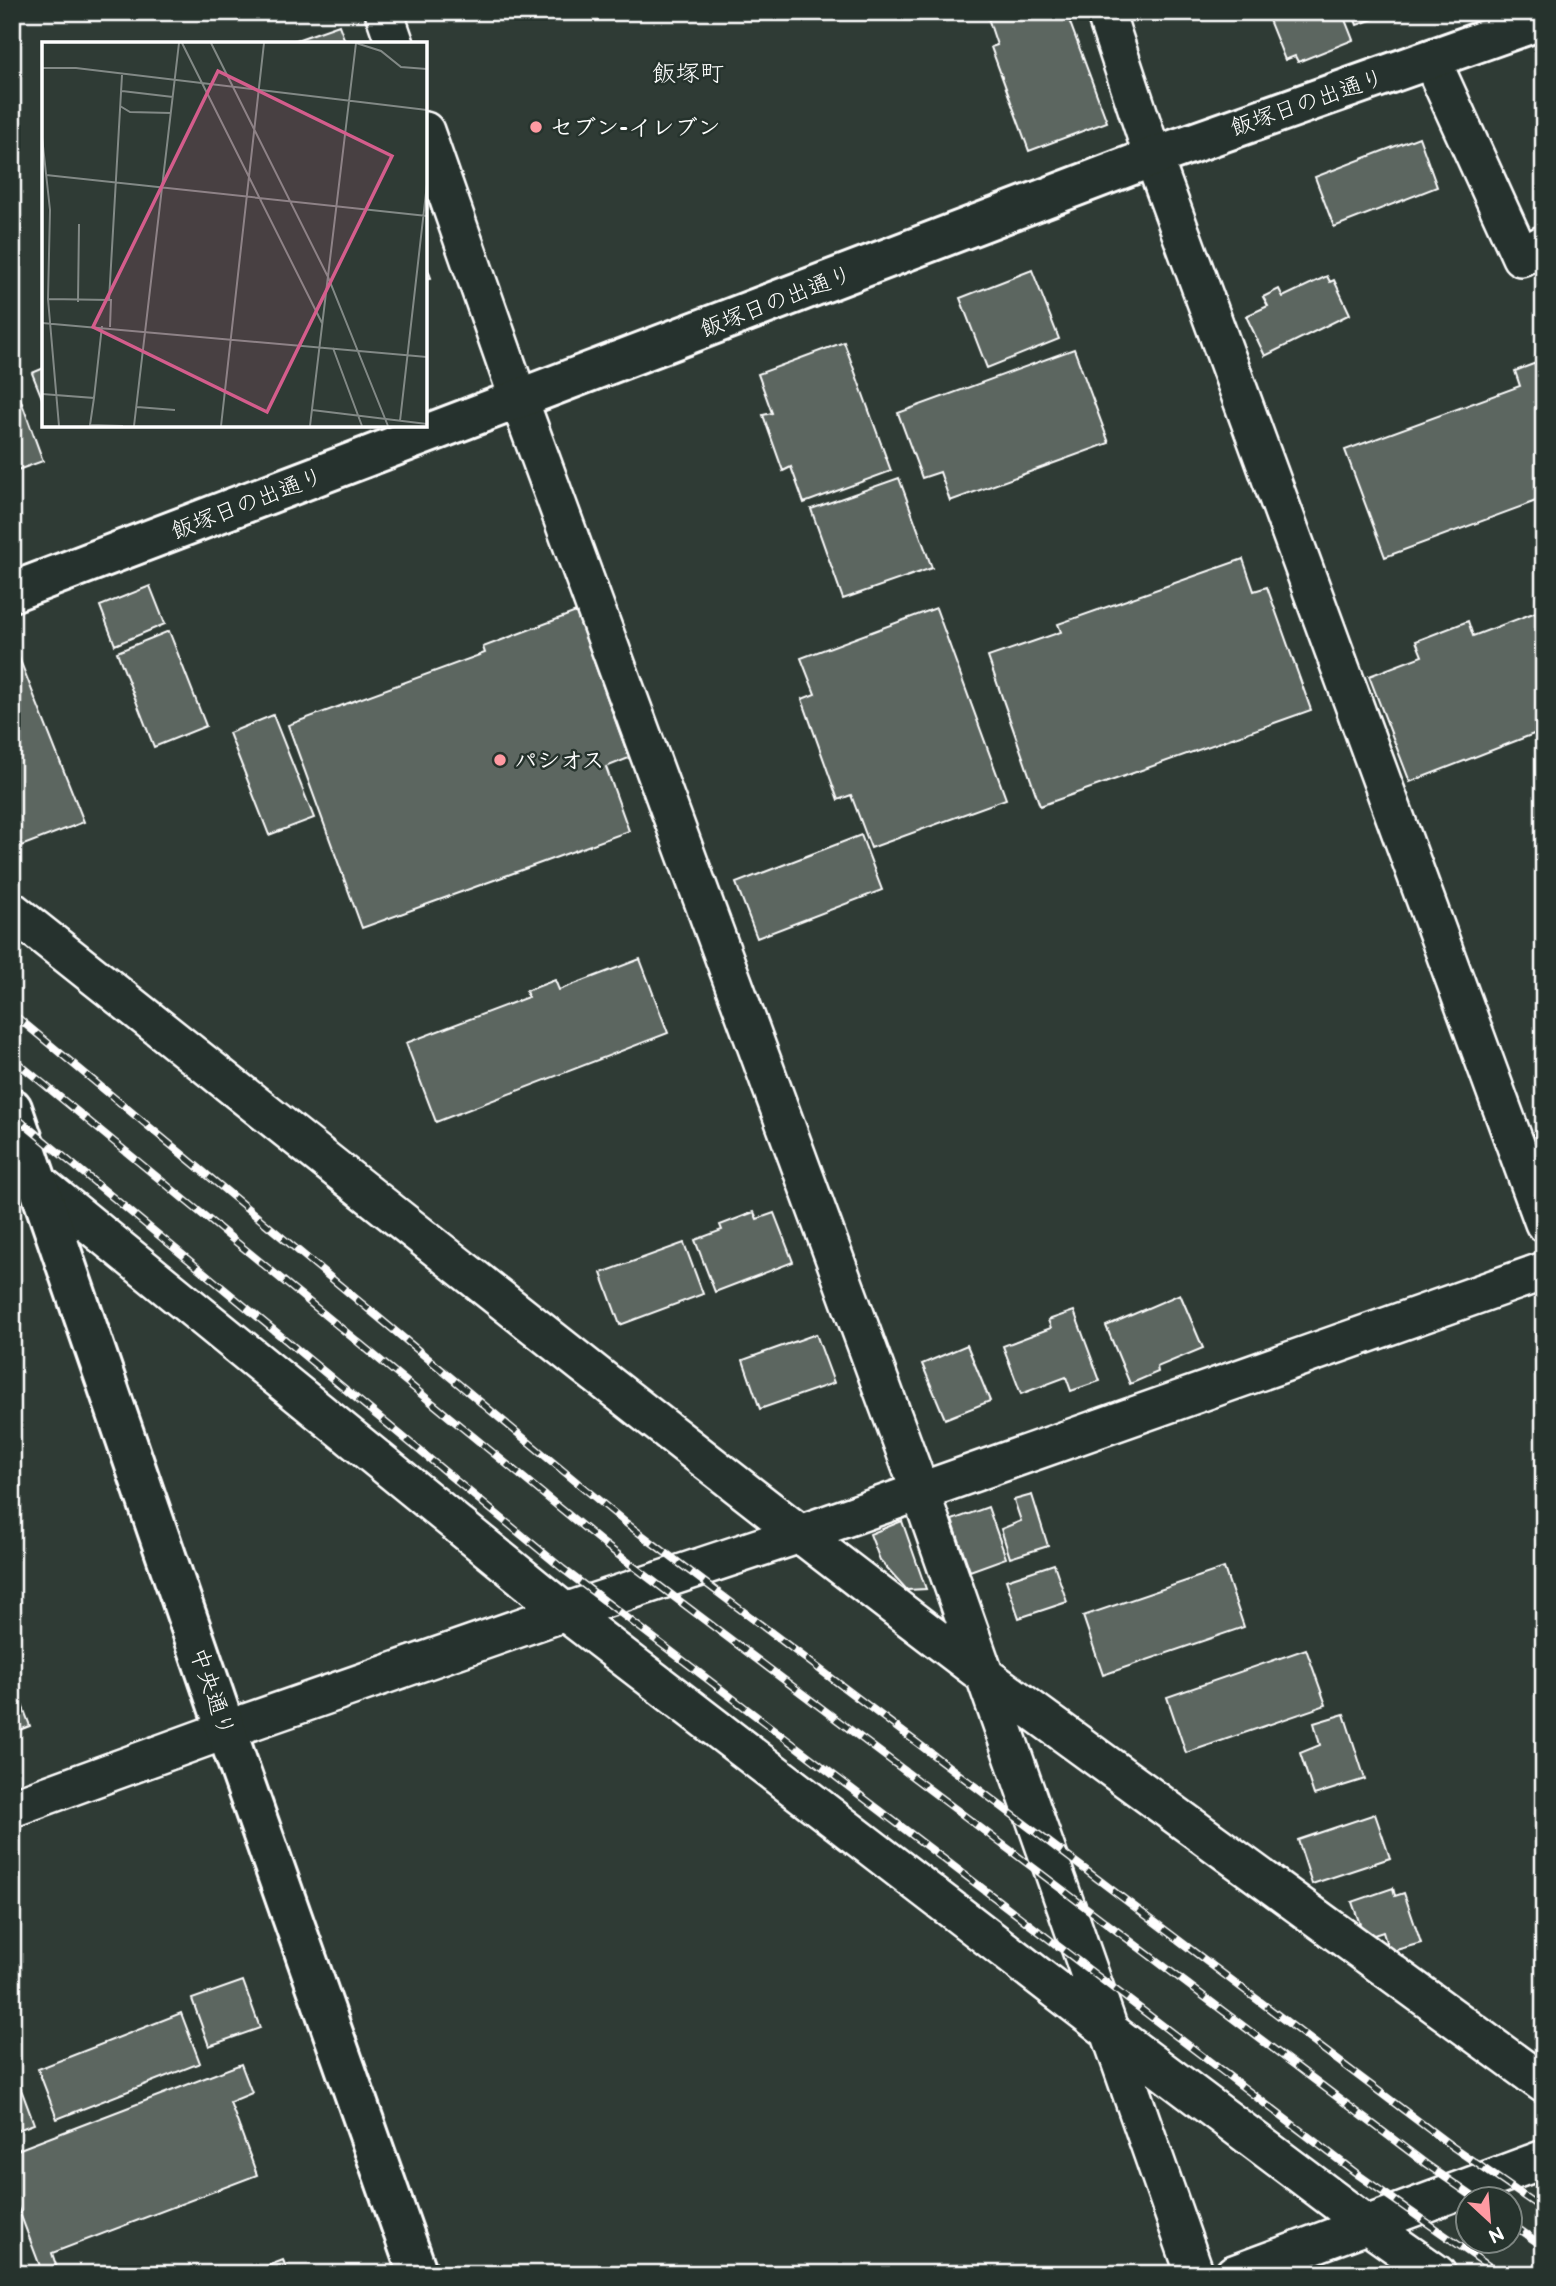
<svg xmlns="http://www.w3.org/2000/svg" width="1556" height="2286" font-family="'Balsamiq Sans','Klee One',sans-serif">
	<style>
		.building { fill: #5b6661; stroke: #fff; stroke-width: 2 }
		.lines { fill: none; stroke-linecap: round; stroke-linejoin: round }
		.minor-casing { stroke: #fff; stroke-width: 42 }
		.tertiary-casing { stroke: #fff; stroke-width: 44 }
		.minor { stroke: #26332d; stroke-width: 37 }
		.tertiary { stroke: #26332d; stroke-width: 38 }
		.rail-casing { stroke: #fff; stroke-width: 8 }
		.rail { stroke: #26332d; stroke-width: 5; stroke-dasharray: 16; stroke-linecap: butt }
		.poi-dot { fill: #ff9aa2; stroke: #26332d; stroke-width: 2.5 }
		.labels { text-anchor: middle; stroke-width: 5; stroke-linejoin: round; paint-order: stroke }
		.street-label { font-size: 23px; fill: #fff; stroke: #26332d }
		.poi-label { font-size: 23px; font-weight: bold; fill: #fff; stroke: #26332d; text-anchor: start }
		.neighbourhood-label { font-size: 24px; fill: #fff; stroke: #26332d }
		.inset-road { fill: none; stroke: #828986; stroke-width: 2 }
		.view { fill: #d45d8c; fill-opacity: 0.15; stroke: #d45d8c; stroke-width: 3.5 }
		.inset-edge { fill: none; stroke: #fff; stroke-width: 3.5 }
	</style>
	<rect width="100%" height="100%" fill="#2f3b35"/>
	<filter id="ink" filterUnits="userSpaceOnUse"><feTurbulence type="fractalNoise" baseFrequency=".0143" numOctaves="2"/><feDisplacementMap in="SourceGraphic" scale="14" xChannelSelector="R" yChannelSelector="G"/><feConvolveMatrix kernelMatrix="1 2 1 2 8 2 1 2 1" color-interpolation-filters="sRGB"/></filter>
	<g filter="url(#ink)">
		<!-- building -->
		<path class="building" d="M986,12H1066L1107,122L1029,151L991,47L997,45Z
			M1289,12H1342L1353,40L1298,62L1295,56L1285,60L1269,20Z
			M1352,12H1393L1357,25Z
			M339,25L346,44H285Z
			M1419,137L1437,187L1334,227L1315,177Z
			M425,262L431,278L425,280Z
			M1032,270L1059,339L987,368L960,298Z
			M1327,276L1330,282L1334,280L1350,314L1265,356L1246,316L1268,306L1263,297L1279,289L1283,297Z
			M844,342L891,471L804,503L791,467L783,471L763,415L772,413L758,374Z
			M1074,349L1109,443L950,501L940,472L922,478L898,413Z
			M1544,360V498L1385,557L1345,450L1520,386L1515,371Z
			M44,368V403L32,373Z
			M12,376L43,461L12,472Z
			M899,478L932,568L843,599L811,509Z
			M1243,559L1254,591L1267,587L1311,710L1040,806L988,657L1061,632L1058,624Z
			M150,586L165,624L115,645L100,606Z
			M936,608L1006,799L871,848L851,795L838,800L802,699L815,694L801,658Z
			M1544,609V730L1410,782L1369,676L1422,656L1416,641L1468,621L1473,636Z
			M576,612L629,758L606,767L629,831L362,928L288,725L485,653L483,647Z
			M169,631L206,726L154,747L117,652Z
			M12,640L84,822L21,846L12,823Z
			M273,715L314,818L269,835L229,733Z
			M861,835L882,890L757,938L736,883Z
			M640,959L668,1033L436,1122L406,1043L528,997L526,991L555,980L559,990Z
			M754,1212L757,1219L774,1213L793,1262L715,1292L695,1240L722,1230L720,1225Z
			M684,1243L703,1294L620,1325L601,1273Z
			M1180,1294L1203,1348L1157,1367L1158,1372L1130,1384L1106,1326Z
			M1074,1311L1100,1381L1071,1391L1066,1377L1021,1394L1003,1346L1051,1328L1048,1320Z
			M816,1334L834,1383L760,1409L743,1360Z
			M967,1345L990,1401L945,1419L922,1364Z
			M1032,1495L1048,1546L1010,1558L1001,1529L1021,1521L1014,1500Z
			M988,1507L1006,1558L970,1571L952,1520Z
			M902,1521L926,1589L907,1590L880,1560L870,1534Z
			M1054,1564L1067,1602L1019,1618L1006,1580Z
			M1224,1568L1244,1627L1103,1675L1083,1616Z
			M1306,1649L1326,1705L1186,1753L1167,1697Z
			M12,1678L30,1726L12,1733Z
			M1344,1714L1365,1779L1314,1795L1300,1753L1320,1745L1314,1723Z
			M1375,1814L1390,1858L1312,1884L1298,1840Z
			M1393,1888L1395,1896L1404,1893L1421,1943L1389,1952L1383,1932L1365,1938L1352,1902Z
			M243,1981L260,2028L209,2046L192,1999Z
			M181,2013L200,2063L57,2119L38,2069Z
			M241,2064L252,2093L230,2102L257,2175L52,2253L59,2274H43L12,2192V2152Z
			M12,2065L34,2124L12,2132Z
			M283,2260L289,2274H247Z"/>
		<g class="lines">
			<!-- minor casing -->
			<g class="minor-casing">
				<path id="minor" d="M384,12L395,44
					M1105,12L1153,157L1544,1223
					M1431,59L1521,257L1544,244
					M425,131L519,400L920,1491L1195,2274
					M12,911C335,1167 656,1426 984,1675L1544,2084
					M29,1175L565,1612L1111,2032L1366,2224L1437,2274
					M12,1808L226,1730L565,1612L800,1534L1544,1271
					M1234,2274L1544,2159"/>
			</g>
			<!-- tertiary casing -->
			<g class="tertiary-casing">
				<path id="tertiary" d="M12,592L1153,157L1544,19
					M12,1108L226,1730L418,2274"/>
			</g>
			<!-- minor -->
			<use href="#minor" class="minor"/>
			<!-- tertiary -->
			<use href="#tertiary" class="tertiary"/>
			<!-- rail casing -->
			<g class="rail-casing">
				<path id="rail" d="M12,1013L626,1523L1450,2145L1544,2210
					M12,1058L604,1544L1426,2164L1475,2198
					M12,1114L563,1569L1360,2176L1500,2274
					M1510,2223L1544,2247"/>
			</g>
			<!-- rail -->
			<use href="#rail" class="rail"/>
		</g>
	</g>
	<!-- markers -->
	<g class="poi-dot">
		<circle cx="536" cy="127" r="7"/>
		<circle cx="500" cy="760" r="7"/>
	</g>
	<g class="labels">
		<!-- street labels -->
		<g class="street-label">
			<text transform="translate(1307 102) rotate(-19)" y="8">飯塚日の出通り</text>
			<text transform="translate(776 301) rotate(-21)" y="8">飯塚日の出通り</text>
			<text transform="translate(247 503) rotate(-21)" y="8">飯塚日の出通り</text>
			<text transform="translate(213 1692) rotate(71)" y="8">中央通り</text>
		</g>
		<!-- poi labels -->
		<g class="poi-label">
			<text x="550" y="135">セブン-イレブン</text>
			<text x="514" y="768">パシオス</text>
		</g>
		<!-- neighbourhood labels -->
		<g class="neighbourhood-label">
			<text x="688" y="81">飯塚町</text>
		</g>
	</g>
	<!-- overview -->
	<g transform="translate(42 42)">
		<rect width="385" height="385" fill="#2f3b35"/>
		<path class="inset-road" d="M140,1L280,281M169,1L286,235L346,384M314,1L339,9L359,25L385,27M0,26H34L385,68M80,49L131,55M78,64L88,70L129,71M0,95L8,168L6,257L17,384M4,133L385,174M6,257L69,258L68,285M67,258L80,33M36,260L37,182M0,281L385,315M291,306L320,384M0,352L52,356L48,383L81,384M52,356L60,284M95,365L133,368M270,368L385,382M358,379L385,142M92,384L137,1M179,384L222,1M268,384L314,1"/>
		<path class="view" d="M176,29L350,114L225,370L51,285Z"/>
		<rect width="385" height="385" class="inset-edge"/>
	</g>
	<!-- margin -->
	<rect width="1556" height="2286" fill="none" stroke="#26332d" stroke-width="42"/>
	<rect x="21" y="21" width="1514" height="2244" fill="none" stroke="#fff" stroke-width="2.5" filter="url(#ink)"/>
	<!-- north arrow -->
	<g transform="translate(1489 2220) rotate(154)"><circle r="33" fill="#26332d" stroke="#7d8581" stroke-width="2"/>
	<path d="M0-5L12 26L0 18L-12 26Z" fill="#ff9aa2"/>
	<text y="-10" font-size="19" font-weight="bold" text-anchor="middle" fill="#ffffff">N</text>
	</g>
</svg>
